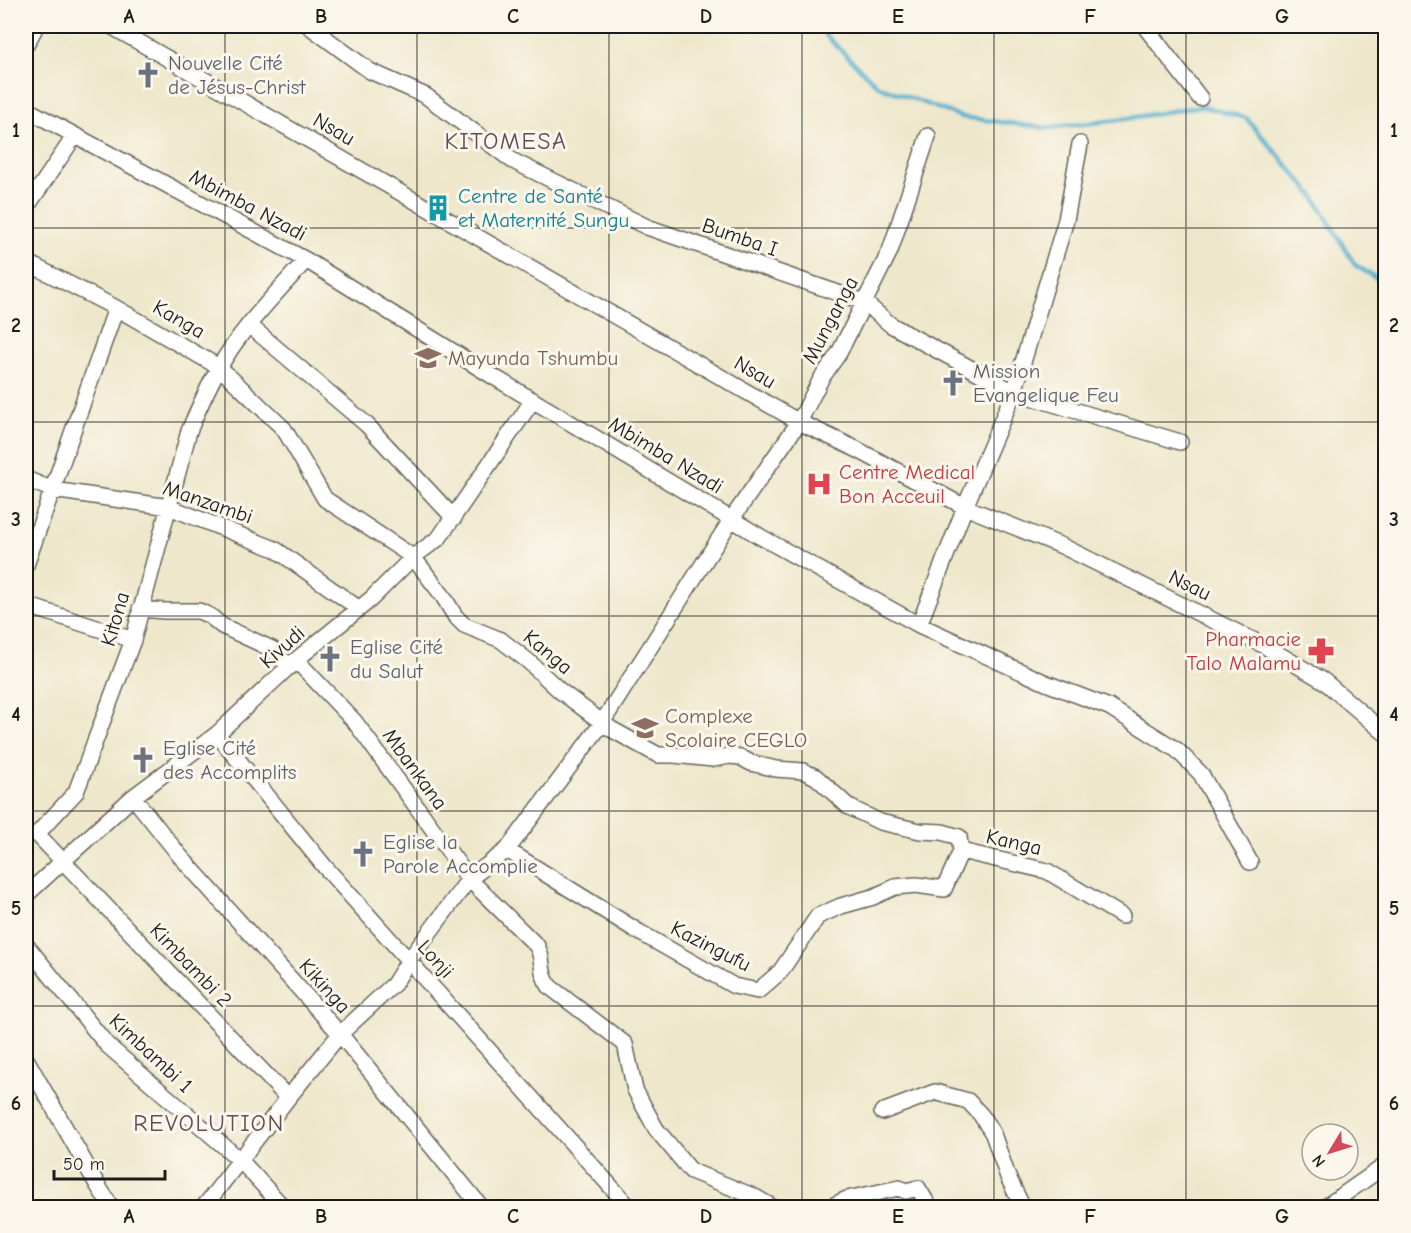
<svg xmlns="http://www.w3.org/2000/svg" width="1411" height="1233" font-family="'Comic Neue',sans-serif">
	<style>
		.lines { fill: none; stroke-linecap: round; stroke-linejoin: round }
		.stream { stroke: #4cabcb; stroke-width: 4.5 }
		.minor-casing { stroke: #666359; stroke-width: 18 }
		.minor { stroke: #fff; stroke-width: 15 }
		.grid { fill: none; stroke: #1c1c1c; stroke-width: 1.5; stroke-opacity: 0.55 }
		.labels { text-anchor: middle; stroke-width: 6; stroke-linejoin: round; paint-order: stroke }
		.worship-label { font-size: 21px; fill: #5b616d; stroke: #fbf7ec; text-anchor: start }
		.street-label { font-size: 21px; fill: #1c1c1c; stroke: #fbf7ec }
		.culture-label { font-size: 21px; fill: #0d838f; stroke: #fbf7ec; text-anchor: start }
		.education-label { font-size: 21px; fill: #785e54; stroke: #fbf7ec; text-anchor: start }
		.health-label { font-size: 21px; fill: #be3a42; stroke: #fbf7ec; text-anchor: start }
		.quarter-label { font-size: 24px; letter-spacing: 1.5px; fill: #5f4d55; stroke: #fbf7ec }
		.neatline { fill: none; stroke: #1c1c1c; stroke-width: 2 }
		.grid-label { font-size: 20px; text-anchor: middle; font-weight: bold; fill: #1c1c1c }
	</style>
	<rect width="100%" height="100%" fill="#fbf7ec"/>
	<filter id="ink" filterUnits="userSpaceOnUse"><feTurbulence type="fractalNoise" baseFrequency=".0167" numOctaves="2"/><feDisplacementMap in="SourceGraphic" scale="12" xChannelSelector="R" yChannelSelector="G"/><feConvolveMatrix kernelMatrix="1 2 1 2 8 2 1 2 1" color-interpolation-filters="sRGB"/></filter>
	<filter id="wash" filterUnits="userSpaceOnUse"><feTurbulence type="fractalNoise" baseFrequency=".008" numOctaves="4" result="noise"/><feDisplacementMap in="SourceGraphic" scale="24" xChannelSelector="R" yChannelSelector="G"/><feGaussianBlur stdDeviation="1.35" result="paint"/><feColorMatrix in="noise" values="0 0 0 0 0 0 0 0 0 0 0 0 0 0 0 0 0 1.4 0 .05"/><feComposite in="paint" operator="in"/></filter>
	<g filter="url(#wash)">
		<rect width="100%" height="100%" fill="#eee7cb"/>
		<g class="lines">
			<!-- stream -->
			<path class="stream" d="M822,26L825,35L878,86L962,117L1046,128L1119,120L1201,106L1246,118L1313,195L1355,265L1381,281L1386,278"/>
		</g>
	</g>
	<g filter="url(#ink)">
		<g class="lines">
			<!-- minor casing -->
			<g class="minor-casing">
				<path id="minor" d="M111,26L799,422L856,449L965,507L1062,546L1263,645L1324,681L1386,734
					M309,26L370,71L426,96L513,161L647,227L864,302L891,325L1014,392L1180,442
					M1149,26L1146,28L1200,98
					M26,45L36,26
					M26,109L306,260L489,374L761,537L919,625L1046,683L1109,707L1177,750L1201,774L1250,862
					M26,208L74,137
					M26,262L116,308L219,367L284,429L325,499L413,557L443,596L455,616L464,625L501,640L528,661L559,690L611,729L658,755H674L713,759L730,756L740,757L751,763L776,769L803,771L816,777L849,807L880,822L920,831L942,832L959,837L961,851L1047,871L1122,916
					M249,325L367,425L454,518
					M26,479L53,490L169,507L275,549L358,608
					M26,565L116,308
					M26,605L133,640
					M140,609L165,611H199L210,616L222,626L272,649L290,667
					M919,625L965,507L1014,392L1066,220L1080,144
					M296,660L355,722L469,879L537,946C545,961 538,970 550,987L625,1044L635,1090L656,1129L691,1171L755,1197L774,1208
					M217,734L325,867L630,1208
					M133,797L180,856L340,1034L482,1208
					M507,850L639,932L734,986L758,991L780,972L818,916L841,906L873,897L895,887L916,885L944,889L961,851
					M26,895L133,797L217,734L296,660L371,599L413,557L439,538L533,400
					M26,945L107,1045L240,1160L284,1208
					M26,1059L98,1186L112,1208
					M288,1098L37,834L76,792L133,640L189,431C198,410 207,388 219,368C241,328 276,294 306,260
					M882,1112L935,1092L968,1101L981,1115L993,1134L1008,1177L1023,1208
					M203,1208L288,1098L340,1034L394,984L409,960L469,879L507,850L600,726L731,520L799,422L821,379L839,353L890,251L928,136
					M828,1208L847,1199L899,1188L906,1191L918,1188L930,1208
					M1324,1208L1386,1165"/>
			</g>
			<!-- minor -->
			<use href="#minor" class="minor"/>
		</g>
	</g>
	<!-- grid -->
	<path class="grid" d="M225,26V1208M417,26V1208M609,26V1208M802,26V1208M994,26V1208M1186,26V1208M26,228H1386M26,422H1386M26,616H1386M26,811H1386M26,1006H1386"/>
	<!-- icons -->
	<defs>
		<g id="church-bare" transform="scale(2.07)"><path d="M-1.2-6h2.4v3.5h3.3v2.4h-3.3V6h-2.4V-.1h-3.3v-2.4h3.3Z" fill="#6b7280" stroke="#fbf7ec" stroke-width="2.5" paint-order="stroke"/></g>
		<g id="building-bare" transform="scale(2.07)"><path d="M-4-6H4V6H1V3H-1V6H-4ZM-2.5-4.3h1.7v1.8h-1.7ZM.8-4.3h1.7v1.8H.8ZM-2.5-1h1.7V.8h-1.7ZM.8-1h1.7V.8H.8Z" fill="#0f9aa8" stroke="#fbf7ec" stroke-width="2.5" paint-order="stroke"/></g>
		<g id="school-bare" transform="scale(2.07)"><path d="M0-5L7-2L0 1L-7-2ZM-4 1L0 2.5L4 1V4Q0 6-4 4Z" fill="#8d6e63" stroke="#fbf7ec" stroke-width="2.5" paint-order="stroke"/></g>
		<g id="hospital-bare" transform="scale(2.07)"><path d="M-5-5h3v3.5h4V-5h3V5h-3V1.5h-4V5h-3Z" fill="#e0444e" stroke="#fbf7ec" stroke-width="2.5" paint-order="stroke"/></g>
		<g id="pharmacy-bare" transform="scale(2.07)"><path d="M-2-6h4v4h4v4h-4v4h-4v-4h-4v-4h4Z" fill="#e0444e" stroke="#fbf7ec" stroke-width="2.5" paint-order="stroke"/></g>
	</defs>
	<g fill-rule="evenodd">
		<use href="#church-bare" x="148" y="75"/>
		<use href="#building-bare" x="438" y="208"/>
		<use href="#school-bare" x="428" y="358"/>
		<use href="#church-bare" x="953" y="383"/>
		<use href="#hospital-bare" x="819" y="484"/>
		<use href="#pharmacy-bare" x="1321" y="651"/>
		<use href="#church-bare" x="330" y="659"/>
		<use href="#school-bare" x="645" y="728"/>
		<use href="#church-bare" x="143" y="760"/>
		<use href="#church-bare" x="363" y="854"/>
	</g>
	<g class="labels">
		<!-- worship labels -->
		<g class="worship-label">
			<text x="168" y="70">Nouvelle Cité<tspan x="168" dy="24">de Jésus-Christ</tspan></text>
			<text x="973" y="378">Mission<tspan x="973" dy="24">Evangelique Feu</tspan></text>
			<text x="350" y="654">Eglise Cité<tspan x="350" dy="24">du Salut</tspan></text>
			<text x="163" y="755">Eglise Cité<tspan x="163" dy="24">des Accomplits</tspan></text>
			<text x="383" y="849">Eglise la<tspan x="383" dy="24">Parole Accomplie</tspan></text>
		</g>
		<!-- street labels -->
		<g class="street-label">
			<text transform="translate(334 129) rotate(30)" y="7">Nsau</text>
			<text transform="translate(248 205) rotate(28)" y="7">Mbimba Nzadi</text>
			<text transform="translate(740 237) rotate(19)" y="7">Bumba I</text>
			<text transform="translate(179 319) rotate(30)" y="7">Kanga</text>
			<text transform="translate(830 320) rotate(-62)" y="7">Munganga</text>
			<text transform="translate(755 372) rotate(30)" y="7">Nsau</text>
			<text transform="translate(666 455) rotate(31)" y="7">Mbimba Nzadi</text>
			<text transform="translate(208 502) rotate(19)" y="7">Manzambi</text>
			<text transform="translate(1190 585) rotate(26)" y="7">Nsau</text>
			<text transform="translate(115 619) rotate(-74)" y="7">Kitona</text>
			<text transform="translate(282 647) rotate(-42)" y="7">Kivudi</text>
			<text transform="translate(548 652) rotate(40)" y="7">Kanga</text>
			<text transform="translate(415 769) rotate(54)" y="7">Mbankana</text>
			<text transform="translate(1014 842) rotate(13)" y="7">Kanga</text>
			<text transform="translate(711 946) rotate(27)" y="7">Kazingufu</text>
			<text transform="translate(436 959) rotate(48)" y="7">Lonji</text>
			<text transform="translate(191 965) rotate(46)" y="7">Kimbambi 2</text>
			<text transform="translate(325 986) rotate(48)" y="7">Kikinga</text>
			<text transform="translate(151 1053) rotate(43)" y="7">Kimbambi 1</text>
		</g>
		<!-- culture labels -->
		<g class="culture-label">
			<text x="458" y="203">Centre de Santé<tspan x="458" dy="24">et Maternité Sungu</tspan></text>
		</g>
		<!-- education labels -->
		<g class="education-label">
			<text x="448" y="365">Mayunda Tshumbu</text>
			<text x="665" y="723">Complexe<tspan x="665" dy="24">Scolaire CEGLO</tspan></text>
		</g>
		<!-- health labels -->
		<g class="health-label">
			<text x="839" y="479">Centre Medical<tspan x="839" dy="24">Bon Acceuil</tspan></text>
			<text x="1301" y="646" text-anchor="end">Pharmacie<tspan x="1301" dy="24">Talo Malamu</tspan></text>
		</g>
		<!-- quarter labels -->
		<g class="quarter-label">
			<text x="506" y="149">KITOMESA</text>
			<text x="209" y="1131">REVOLUTION</text>
		</g>
	</g>
	<!-- margin -->
	<rect width="1411" height="1233" fill="none" stroke="#fbf7ec" stroke-width="66"/>
	<!-- north arrow -->
	<g transform="translate(1330 1152) rotate(232)"><circle r="28" fill="#fbf7ec" stroke="#a29f99" stroke-width="1.5"/>
	<path d="M0-4.5L10 22L0 15L-10 22Z" fill="#d1495b"/>
	<text y="-9" font-size="16" font-weight="bold" text-anchor="middle" fill="#1c1c1c">N</text>
	</g>
	<!-- scale -->
	<path d="M54 1170v9h111v-9" fill="none" stroke="#1c1c1c" stroke-width="3"/>
	<text x="63" y="1170" font-size="18" fill="#1c1c1c" stroke="#fbf7ec" stroke-width="4.5" paint-order="stroke">50 m</text>
	<rect x="33" y="33" width="1345" height="1167" class="neatline"/>
	<g class="grid-label">
		<text x="129" y="23">A</text>
		<text x="321" y="23">B</text>
		<text x="513" y="23">C</text>
		<text x="706" y="23">D</text>
		<text x="898" y="23">E</text>
		<text x="1090" y="23">F</text>
		<text x="1282" y="23">G</text>
		<text x="16" y="137">1</text>
		<text x="1394" y="137">1</text>
		<text x="16" y="332">2</text>
		<text x="1394" y="332">2</text>
		<text x="16" y="526">3</text>
		<text x="1394" y="526">3</text>
		<text x="16" y="721">4</text>
		<text x="1394" y="721">4</text>
		<text x="16" y="915">5</text>
		<text x="1394" y="915">5</text>
		<text x="16" y="1110">6</text>
		<text x="1394" y="1110">6</text>
		<text x="129" y="1223">A</text>
		<text x="321" y="1223">B</text>
		<text x="513" y="1223">C</text>
		<text x="706" y="1223">D</text>
		<text x="898" y="1223">E</text>
		<text x="1090" y="1223">F</text>
		<text x="1282" y="1223">G</text>
	</g>
</svg>
